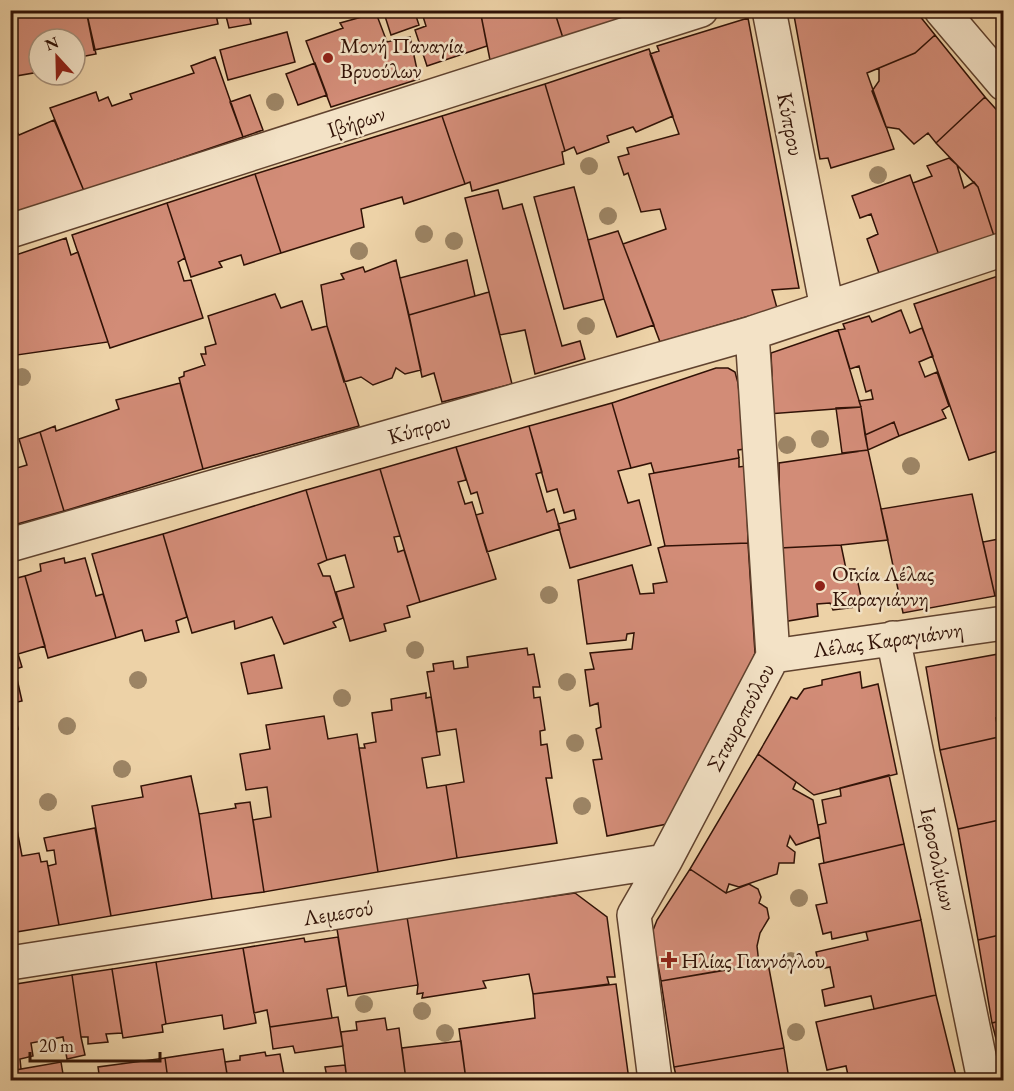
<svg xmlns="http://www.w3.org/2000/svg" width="1014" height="1091" font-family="'EB Garamond',serif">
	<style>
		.building { fill: #d28c77; stroke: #311206; stroke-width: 1.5 }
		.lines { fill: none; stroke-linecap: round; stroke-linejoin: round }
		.minor-casing { stroke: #60422e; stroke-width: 36 }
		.minor { stroke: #f3e2c6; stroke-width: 33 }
		.tree { fill: #9c8464 }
		.poi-dot { fill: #8f2418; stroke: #f3e2c6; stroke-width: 2 }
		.labels { text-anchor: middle; stroke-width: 5; stroke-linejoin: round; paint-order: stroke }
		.poi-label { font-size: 22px; fill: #311206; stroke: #f3e2c6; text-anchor: start }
		.street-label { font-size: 22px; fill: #311206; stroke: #f3e2c6 }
	</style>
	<rect width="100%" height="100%" fill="#edd2a7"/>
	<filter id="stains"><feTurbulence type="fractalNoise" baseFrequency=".00333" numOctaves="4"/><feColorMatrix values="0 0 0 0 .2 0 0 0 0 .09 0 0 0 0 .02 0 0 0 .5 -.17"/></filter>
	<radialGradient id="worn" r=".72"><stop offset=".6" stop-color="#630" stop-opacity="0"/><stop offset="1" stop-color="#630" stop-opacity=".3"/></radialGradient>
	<!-- building -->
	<path class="building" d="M10,10H86L96,54L75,58V39H39V72L10,77Z
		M86,10H215L218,24L94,50Z
		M215,10H248L251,24L229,28L226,16L217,18Z
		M383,10H414L419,25L391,35Z
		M421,10H480L487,46L427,66L415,30L426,26Z
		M480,10H554L563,38L490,60Z
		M554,10H637L638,15L563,38Z
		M793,10H915L935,35L915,53L867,73L894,149L831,168L828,158L820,159Z
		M376,13L387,42L410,37L419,79L331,107L306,41L343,28L340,23Z
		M748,18L799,288L772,290L777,308L660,342L623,244L666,229L660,209L641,212L628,173L624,175L618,157L629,154L627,148L679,134L650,54L659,51L657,46Z
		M287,32L295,62L228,80L220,50Z
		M935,35L985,97L936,143L928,133L914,144L899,129L886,127L872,91L879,81V68L915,53Z
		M649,49L673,116L636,132L633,127L607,136L609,142L577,154L574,147L565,151L545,84Z
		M215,57L243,137L84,191L50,108L96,92L99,101L108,97L112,106L132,99L130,94L194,73L191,66Z
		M315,63L327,95L298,105L286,74Z
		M545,84L565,151L562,152L564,164L472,191L470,182L465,184L442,116Z
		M250,95L263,130L243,137L230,102Z
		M985,97L1004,118V232L994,236L978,187L936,143Z
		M442,116L465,184L404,204L402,197L361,209L364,227L281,253L255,174Z
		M54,120L84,191L12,215L10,210V130L15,129L19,135Z
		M949,158L957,165L964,188L974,182L978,187L994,236L939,255L913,183L932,176L927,166Z
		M255,174L281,253L244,265L241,255L219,262L222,267L191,277L167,203Z
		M910,175L939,255L880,276L867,239L878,234L871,214L860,218L852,196Z
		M574,187L604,299L564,309L534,197Z
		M498,190L503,209L522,204L562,346L580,341L585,359L535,374L525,330L500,335L465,198Z
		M167,203L185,258L178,262L184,281L191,280L203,318L110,348L72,235Z
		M618,231L654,325L617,337L604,299L588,240Z
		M66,238L71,255L78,252L108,342L10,356V257Z
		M396,260L421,370L405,374L396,368L392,378L373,385L361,377L344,382L327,326L321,285L344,279L341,274L363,267L365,272Z
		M467,260L475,296L409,315L400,278Z
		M1004,274V449L969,460L914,304Z
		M489,292L512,384L442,402L434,373L422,377L409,315Z
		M275,294L281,308L302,301L312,330L327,326L359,426L203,469L179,378L184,376V372L205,365L201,354H206L205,347L216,344L208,316Z
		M901,310L910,333L922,328L933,356L919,362L925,377L937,372L949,406L942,410L946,418L899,436L894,422L865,435L861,407L859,401L873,399L871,390L866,392L859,366L850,369L838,330L845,329L843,324L869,316L872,322Z
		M838,330L861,407L768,414L767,376H772L771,353Z
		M716,368H728L735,372L738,383L745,449L738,450L739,458L654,473L651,463L631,468L612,403Z
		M180,383L203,469L64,511L40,432L55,426L56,431L119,409L116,400Z
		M612,403L631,468L618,471L628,503L639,500L651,545L570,568L558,524L576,519L574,510L564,513L557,489L547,492L529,426Z
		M861,407L868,450L842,453L836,408Z
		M894,422L899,436L868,450L865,435Z
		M529,426L542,472L536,474L547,512L554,509L560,529L487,552L476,515L483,513L477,492L471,494L456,447Z
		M40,432L64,511L10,526V470L27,465L19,439Z
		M456,447L466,480L458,482L465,504L472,502L496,579L420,602L380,469Z
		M868,450L888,540L841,545L780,548L779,463Z
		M739,458V467L746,466L748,543L665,546L649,474Z
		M380,469L400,536L394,537L398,552L404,550L420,602L407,606L410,617L384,624L386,631L350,641L336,592L354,587L345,555L327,560L306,490Z
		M306,490L327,560L318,564L323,576H330L343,618L333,622L336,627L284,644L272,617L235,629L234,621L192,633L163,534Z
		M972,494L995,596L903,613L881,509Z
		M163,534L187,617L176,621L179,632L145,641L142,630L116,638L92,554Z
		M1004,538V595L995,596L983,542Z
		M748,543L755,653L749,670L667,824L607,836L593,760L602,759L596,729L601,727L598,703L590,706L585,670L594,669L590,653L632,649L634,633L627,634L626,640L587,644L578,580L632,565L640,594L654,593L653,584L667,582L658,548L665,546Z
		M841,545L846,569H855L863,606L833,610L830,603L817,604L818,616L782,622L780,548Z
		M64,558L65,563L85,558L96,596L103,594L116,638L48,658L25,576L41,571L40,564Z
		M15,570L17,578L25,576L45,646L18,654L22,667L10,671V572Z
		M527,648L528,655L534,654L540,687H533L534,698L540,697L545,730L540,731L541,745L547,744L552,778H546L557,843L457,858L446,785L464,782L456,729L437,732L427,672L434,671L433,664L453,661L454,669L468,667L467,657Z
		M1004,653V717L996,718L999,737L940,750L926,667Z
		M274,655L282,688L248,694L241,663Z
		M15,670L22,701L13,703L18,729L10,730V671Z
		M860,672L862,688L878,684L897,774L814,795L758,754L791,697L797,699L804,689L822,685V680Z
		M426,693V698L431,697L440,755L422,758L427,788L446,785L457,858L378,872L359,748H365L364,744L376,742L372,713L392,710L391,699Z
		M324,716L328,739L357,734L378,872L264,892L253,820L271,817L267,787L246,790L240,754L270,749L266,725Z
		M999,737L1002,748H1004V819L958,829L940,750Z
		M758,754L796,782L793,789L813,800L820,837L796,845L790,836L787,846L795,852L794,863H779L777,874L739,887L729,884L726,893L690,869Z
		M889,775L904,844L824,863L818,825L826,823L822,800L841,796L840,788Z
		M191,776L199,814L212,899L111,916L92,806L143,797L141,786Z
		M10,793L22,856L39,853L41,862L47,861L59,925L10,933Z
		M250,802L264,892L212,899L199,814L236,808L235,804Z
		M1004,819V934L978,940L958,829Z
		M95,828L111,916L59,925L48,866L56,864L54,850L47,851L44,838Z
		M904,844L921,920L832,939L831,932L823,934L816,905L827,903L819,864Z
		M690,869L726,893L749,884L758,889L761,897L759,903L767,908L769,918L760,933L757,946L759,964L661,981L652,933L657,920Z
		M575,893L607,917L615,977H607L609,984L533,994L529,974L483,981L486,988L422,998L423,993L417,994L418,985L407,917Z
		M407,917L418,985L348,996L337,929Z
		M921,920L936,995L874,1009L871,996L825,1006L822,990L834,987L830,967L820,969L816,952L868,940L866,932Z
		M1004,934V1020L992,1023L978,940Z
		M338,937L346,986L327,989L332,1018L270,1027L267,1010L254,1013L243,948L304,938L305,942Z
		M243,948L256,1023L224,1029L222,1015L166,1024L156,962Z
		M156,962L166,1024L162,1025L163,1032L123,1038L112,969Z
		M768,963L784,1048L674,1067L661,981Z
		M112,969L122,1033L106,1034L108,1042L88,1044V1037H81L72,975Z
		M72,975L81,1037L85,1055L67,1059L63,1037L31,1043L33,1056L20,1059L21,1069L10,1071V985Z
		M616,984L629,1080H466L459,1029L535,1018L533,994Z
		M936,995L957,1080H849L846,1066L827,1070L816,1022Z
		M338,1017L343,1046L295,1053L293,1046L273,1049L270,1027Z
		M385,1018L387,1030L399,1028L406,1080H347L341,1032L357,1030L356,1022Z
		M1004,1020V1070L992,1023Z
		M461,1041L466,1080H406L402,1048Z
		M784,1048L789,1079L784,1080H677L674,1067Z
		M223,1049L228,1080H168L165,1058Z
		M265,1052L266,1056L280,1054L285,1080H228L225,1062L240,1060V1056Z
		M165,1058L168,1080H94L93,1074H99L98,1067Z
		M61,1062L64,1080H10V1071Z
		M345,1065L347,1080H302L327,1077L325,1067Z"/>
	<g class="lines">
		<!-- minor casing -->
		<g class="minor-casing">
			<path id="minor" d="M769,10L827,308
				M941,10L1004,84
				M10,231L701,10
				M10,545L752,333L1004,249
				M893,638L984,1080
				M773,656L1004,623
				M10,963L665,861
				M655,1080L634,915L665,861L773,656L752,333"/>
		</g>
		<!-- minor -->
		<use href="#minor" class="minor"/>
	</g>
	<!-- trees -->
	<g class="tree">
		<circle cx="275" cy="102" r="9"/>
		<circle cx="589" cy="166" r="9"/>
		<circle cx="878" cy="175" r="9"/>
		<circle cx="608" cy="216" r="9"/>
		<circle cx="424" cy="234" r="9"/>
		<circle cx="454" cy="241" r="9"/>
		<circle cx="359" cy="251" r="9"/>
		<circle cx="586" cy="326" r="9"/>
		<circle cx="22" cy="377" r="9"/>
		<circle cx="820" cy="439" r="9"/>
		<circle cx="787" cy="445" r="9"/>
		<circle cx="911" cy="466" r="9"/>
		<circle cx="549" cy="595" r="9"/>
		<circle cx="415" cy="650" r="9"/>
		<circle cx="138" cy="680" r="9"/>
		<circle cx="567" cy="682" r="9"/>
		<circle cx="342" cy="698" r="9"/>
		<circle cx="67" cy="726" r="9"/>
		<circle cx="575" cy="743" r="9"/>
		<circle cx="122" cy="769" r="9"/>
		<circle cx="48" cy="802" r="9"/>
		<circle cx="582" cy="806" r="9"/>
		<circle cx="799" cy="898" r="9"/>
		<circle cx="791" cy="961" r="9"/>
		<circle cx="364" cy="1004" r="9"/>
		<circle cx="422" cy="1011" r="9"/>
		<circle cx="796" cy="1032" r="9"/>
		<circle cx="445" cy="1033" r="9"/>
	</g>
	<!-- markers -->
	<g class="poi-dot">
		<circle cx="328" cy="58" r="6"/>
		<circle cx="820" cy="586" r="6"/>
		<path d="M666 951h6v6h6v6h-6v6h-6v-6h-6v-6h6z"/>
	</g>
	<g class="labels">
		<!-- poi labels -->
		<g class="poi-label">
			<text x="340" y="53">Μονή Παναγία<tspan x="340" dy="25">Βρυούλων</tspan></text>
			<text x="832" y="581">Οικία Λέλας<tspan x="832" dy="25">Καραγιάννη</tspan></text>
			<text x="681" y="968">Ηλίας Γιαννόγλου</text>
		</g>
		<!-- street labels -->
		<g class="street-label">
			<text transform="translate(356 121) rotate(-18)" y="8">Ιβήρων</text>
			<text transform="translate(791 124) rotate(79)" y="8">Κύπρου</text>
			<text transform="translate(419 428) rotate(-16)" y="8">Κύπρου</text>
			<text transform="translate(888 639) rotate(-8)" y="8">Λέλας Καραγιάννη</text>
			<text transform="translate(740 717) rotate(-62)" y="8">Σταυροπούλου</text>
			<text transform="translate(939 859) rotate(78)" y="8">Ιεροσολύμων</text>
			<text transform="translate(338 912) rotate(-9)" y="8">Λεμεσού</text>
		</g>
	</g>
	<!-- margin -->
	<rect width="1014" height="1091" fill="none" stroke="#edd2a7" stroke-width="36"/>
	<rect x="12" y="12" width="990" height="1067" fill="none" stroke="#311206" stroke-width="3"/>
	<rect x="18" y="18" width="978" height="1055" fill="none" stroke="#311206" stroke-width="1.5"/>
	<!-- north arrow -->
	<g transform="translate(57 57) rotate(338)"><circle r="28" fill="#f3e2c6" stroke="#a58f79" stroke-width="1.5"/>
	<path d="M0-4.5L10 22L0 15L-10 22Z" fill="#8f2418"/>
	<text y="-9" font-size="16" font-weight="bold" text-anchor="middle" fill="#311206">N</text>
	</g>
	<!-- scale -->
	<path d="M30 1052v9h130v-9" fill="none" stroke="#311206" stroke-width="3"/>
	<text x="39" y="1052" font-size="18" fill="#311206" stroke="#f3e2c6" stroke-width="4.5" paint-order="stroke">20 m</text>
	<rect width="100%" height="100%" filter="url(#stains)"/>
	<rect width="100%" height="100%" fill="url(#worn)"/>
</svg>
